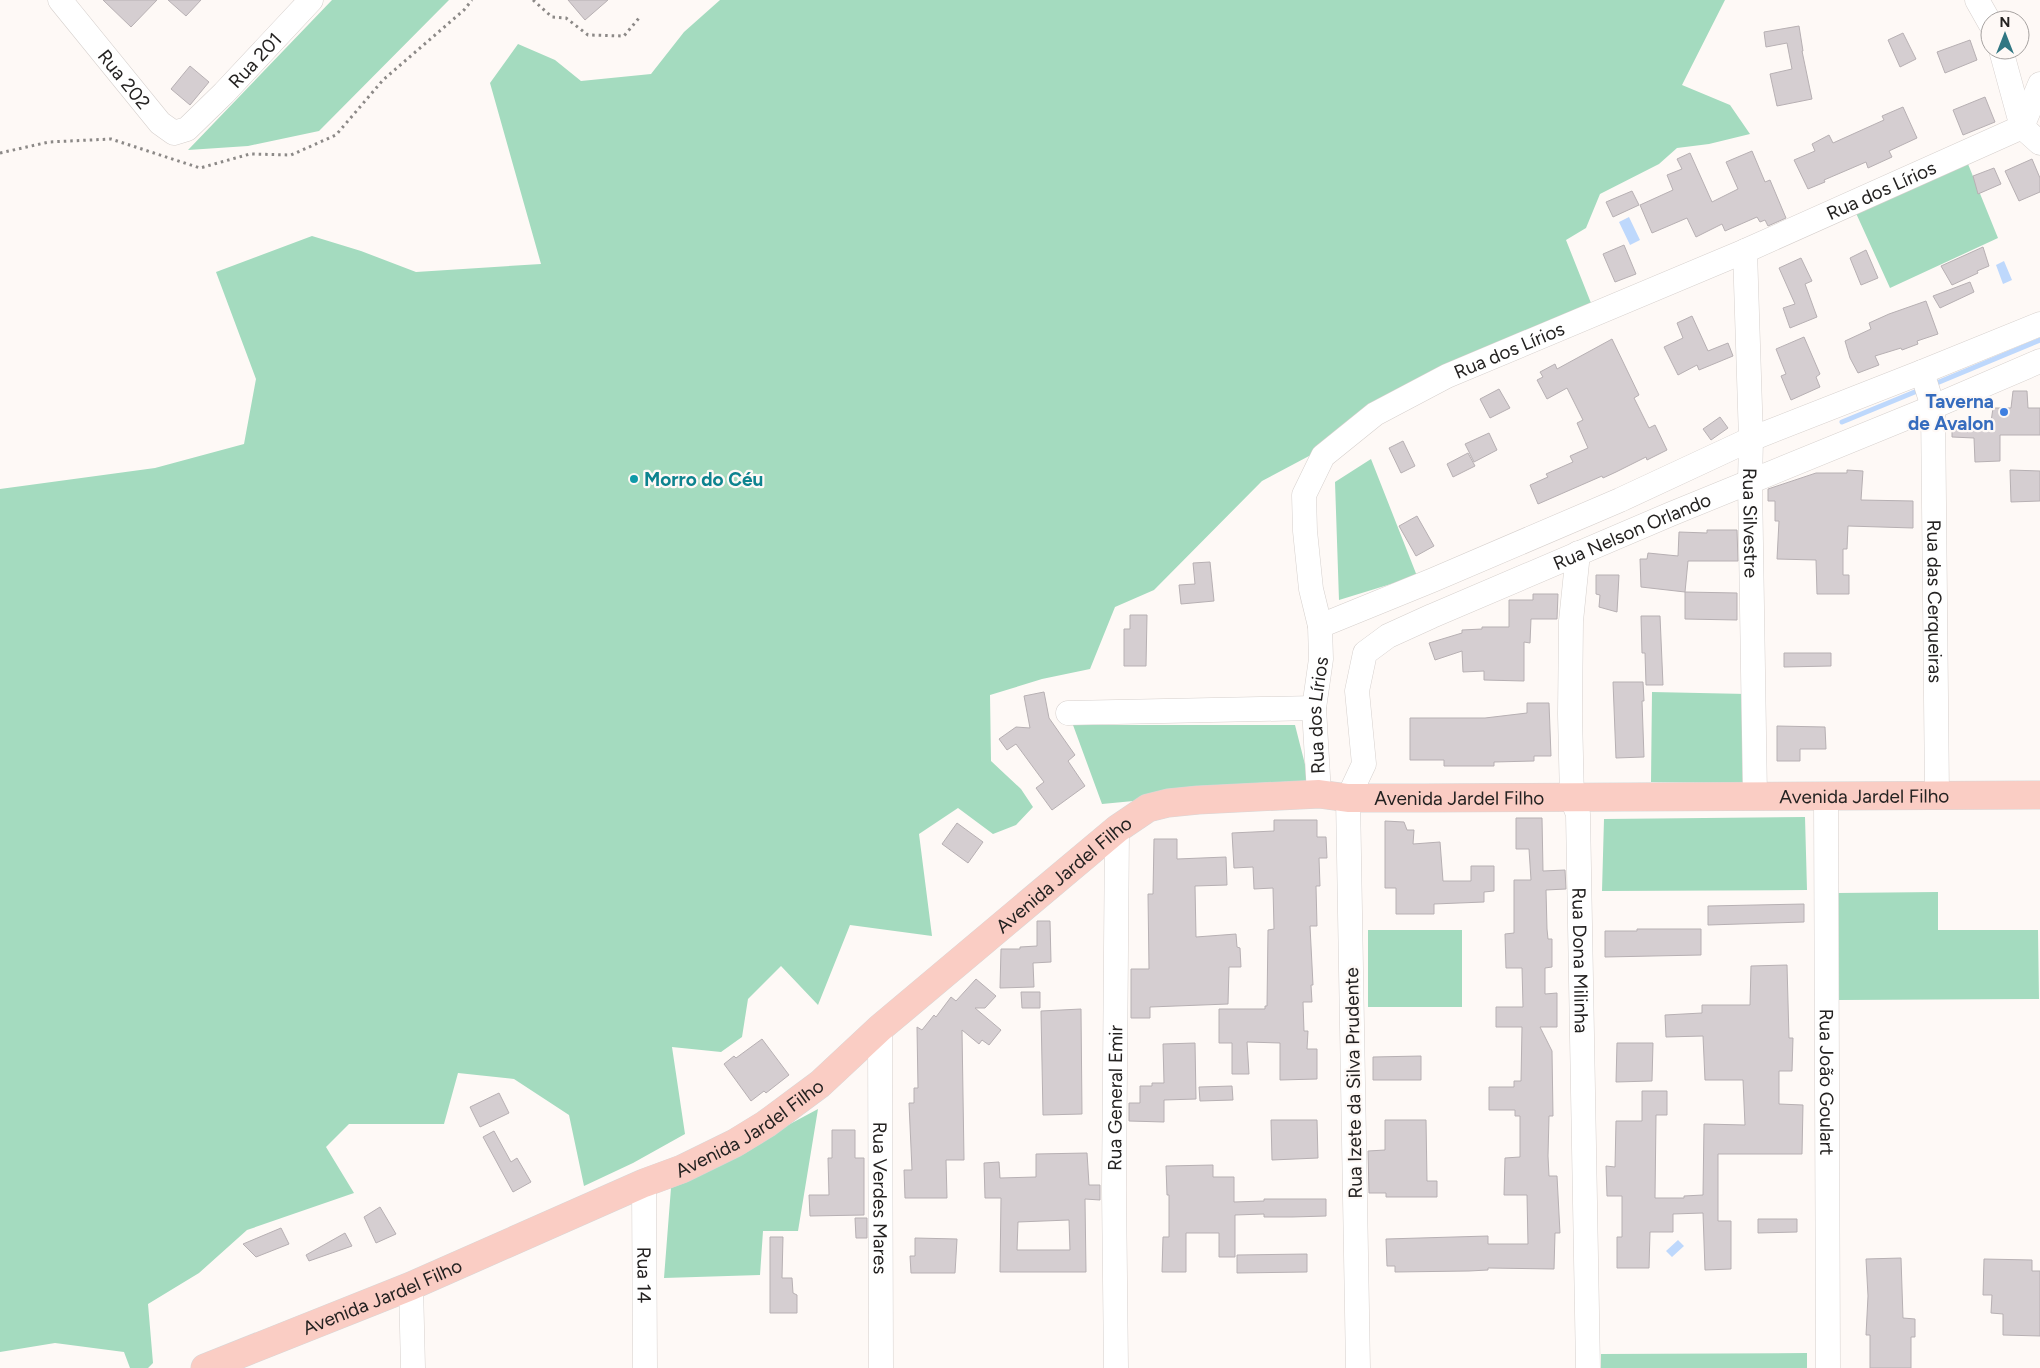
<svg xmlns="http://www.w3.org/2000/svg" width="2040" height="1368" font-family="Figtree,sans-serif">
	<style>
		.green { fill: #a4dbbf }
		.water { fill: #bed8fc }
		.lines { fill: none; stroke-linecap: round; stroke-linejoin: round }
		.stream { stroke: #bed8fc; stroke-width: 5 }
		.building { fill: #d5ced1; stroke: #b7b0b3; fill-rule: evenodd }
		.minor-casing { stroke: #d6d0cd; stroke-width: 25 }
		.major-casing { stroke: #d8d7d7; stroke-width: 29 }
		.path { stroke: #8c8987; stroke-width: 3; stroke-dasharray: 2.5 4; stroke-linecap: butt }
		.minor { stroke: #fff; stroke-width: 24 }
		.major { stroke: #facdc4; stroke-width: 28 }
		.shop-dot { fill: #3f7fe0; stroke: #fef9f6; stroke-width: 2 }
		.culture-dot { fill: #0f9aa8; stroke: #fef9f6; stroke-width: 2 }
		.labels { text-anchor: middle; stroke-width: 4.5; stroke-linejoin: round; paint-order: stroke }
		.street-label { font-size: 19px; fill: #242221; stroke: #fef9f6 }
		.shop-label { font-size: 19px; font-weight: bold; fill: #366cbe; stroke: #fef9f6; text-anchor: end }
		.culture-label { font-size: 19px; font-weight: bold; fill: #0d838f; stroke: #fef9f6; text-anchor: start }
	</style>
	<rect width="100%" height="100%" fill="#fef9f6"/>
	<!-- green -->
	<path class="green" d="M332,0H449L319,131L248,146L188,150Z
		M720,0H1725L1682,85L1730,105L1750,134L1709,144L1677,148L1659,164L1600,194L1586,228L1566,240L1591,303L1514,347L1262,481L1154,590L1115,607L1090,669L1042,679L990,695L991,761L1021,789L1033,807L1016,825L993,834L958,808L919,834L932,936L850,925L818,1005L781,966L748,999L742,1037L721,1052L672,1047L685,1134L633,1163L584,1186L569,1115L514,1079L458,1073L444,1124H349L326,1147L354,1193L247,1230L199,1273L148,1304L153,1363L148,1368H130L124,1352L55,1343L0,1352V489L155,468L244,444L256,379L216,272L312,236L361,251L416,272L541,264L490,83L518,44L555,60L581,81L651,74L684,32Z
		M1968,164L1998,238L1890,288L1855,211Z
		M1371,459L1417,576L1339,600L1335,482Z
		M1652,692L1747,694L1746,783L1651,782Z
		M1073,725H1295L1310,784L1102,804Z
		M1805,817L1807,890L1602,891L1604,819Z
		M1938,892V930H2038L2039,999L1838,1000L1837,893Z
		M1368,930H1462V1007H1368Z
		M818,1109L798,1231H763L760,1275L664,1278L671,1188Z
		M1807,1353V1368H1601V1354Z"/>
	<!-- water -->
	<path class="water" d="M1629,217L1640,240L1630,245L1619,222Z
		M2004,261L2012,280L2003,284L1996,265Z
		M1678,1240L1684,1246L1672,1257L1666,1251Z"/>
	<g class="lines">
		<!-- stream -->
		<path class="stream" d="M1932,385L2040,340
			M1842,422L1922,389"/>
	</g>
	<!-- building -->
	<path class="building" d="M103,0H157L131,27Z
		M168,0H201L186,16Z
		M568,0H608L585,20Z
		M1799,26L1803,51H1802L1812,99L1777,106L1770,74L1792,69L1787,43L1766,47L1764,32Z
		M1903,33L1916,59L1900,67L1888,40Z
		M1970,40L1977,60L1945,73L1937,52Z
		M190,66L209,82L190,105L171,89Z
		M1985,97L1995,122L1963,135L1953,110Z
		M1903,107L1917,138L1889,151L1892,157L1868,168L1866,162L1824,180L1825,182L1808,189L1794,160L1815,151L1812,144L1829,135L1833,143L1884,120L1882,116Z
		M1752,151L1765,182L1770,180L1786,218L1768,226L1765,220L1760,222L1757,217L1725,231L1722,224L1696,237L1687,218L1652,233L1640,205L1673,190L1667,175L1682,169L1677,159L1690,153L1712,202L1738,189L1726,162Z
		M2032,159L2040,178V192L2019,201L2005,171Z
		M1994,168L2001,184L1978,194L1973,176Z
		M1632,191L1639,205L1613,217L1606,202Z
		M1624,245L1636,274L1615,282L1603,254Z
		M1983,247L1989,266L1977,271L1978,273L1952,285L1941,266Z
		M1866,250L1878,278L1861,285L1850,258Z
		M1801,258L1812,281L1805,284L1817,317L1790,328L1783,308L1795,304L1779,268Z
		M1970,282L1974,292L1940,308L1933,296Z
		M1926,301L1938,334L1917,341L1918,344L1902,350L1901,348L1875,356L1879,365L1858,373L1850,358L1845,341L1871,329L1869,323L1889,314Z
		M1692,316L1708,351L1728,343L1733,356L1699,370L1697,365L1678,375L1664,347L1683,338L1677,323Z
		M1804,337L1820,374L1816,377L1820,387L1791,400L1781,376L1786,374L1776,349Z
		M1612,339L1639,395L1634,398L1649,428L1655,425L1667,450L1647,460L1646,457L1616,472L1603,478L1602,476L1538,504L1530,485L1548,477L1546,474L1573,462L1570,456L1588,448L1577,423L1583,420L1567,388L1547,399L1537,380L1543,377L1540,372L1555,364L1557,369Z
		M1499,389L1510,408L1490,418L1480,399Z
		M2013,391H2027L2028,408H2040V435H2000V461L1975,462L1974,438L1952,437V421L1991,422L1993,408H2011Z
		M1720,417L1728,428L1711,440L1703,429Z
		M1489,433L1497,450L1474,462L1465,444Z
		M1403,441L1415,466L1401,473L1389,448Z
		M1468,453L1475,466L1453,477L1447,464Z
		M1847,470L1863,471L1861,500L1913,501V528L1848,526L1847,549H1843V575H1849V594H1817L1816,560L1777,559L1779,521H1775V501H1768V489L1816,473H1847Z
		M2010,470L2040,471V501L2011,502Z
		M1417,516L1434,546L1416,556L1399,526Z
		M1707,530H1737L1738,561H1688L1685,592L1641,587L1640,559H1647L1648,553L1678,556L1679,532L1707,533Z
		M1210,562L1214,601L1181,604L1179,585L1195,584L1193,563Z
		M1596,575H1619L1617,612L1599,607L1600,595L1596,594Z
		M1685,592L1737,593V620L1685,619Z
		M1533,594H1558L1557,619H1531L1530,643L1524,642V681L1484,680V671L1463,672L1462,651L1435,660L1429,643L1462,633V630L1482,629V627H1509V600H1533Z
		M1130,615H1147L1146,666H1124V629H1130Z
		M1641,616H1660L1663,685H1646L1645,653H1642Z
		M1784,653H1831V666L1784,667Z
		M1613,682H1643L1644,701H1642L1644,757L1616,758Z
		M1044,692L1049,718L1075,755L1068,761L1085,786L1052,810L1036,788L1044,782L1016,744L1007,750L999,739L1016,727L1030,728L1024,696Z
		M1527,703H1549L1551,756H1534V761L1494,762V766H1444V760H1410V718H1485L1527,713Z
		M1777,726L1825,727L1826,749H1800V761H1777Z
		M1516,818H1542L1543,871L1565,870L1566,889L1546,890L1547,929L1548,939H1552V967L1545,968V994L1557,993V1027H1540L1552,1051L1553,1116H1549L1548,1156L1549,1176H1557L1560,1233H1555L1554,1269L1488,1268V1270L1469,1271L1395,1272V1266H1387L1386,1239L1488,1236V1244H1528L1527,1195H1504L1505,1158L1520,1157V1116H1515V1110H1489V1087H1514V1081H1521L1522,1027H1496V1007H1523L1522,968H1506L1505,934L1514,933V880H1531L1529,849H1516Z
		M1274,820H1317V837H1326L1327,858H1319L1320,886H1316L1317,926H1310L1313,985H1311L1312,1002H1303L1304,1031H1308L1307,1049H1317V1079L1280,1080V1043L1247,1042L1249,1074H1232V1043H1219V1009H1265V1006H1267L1268,930L1274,929L1273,888L1254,889L1253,867L1234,868L1232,833L1274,831Z
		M1385,821L1404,822L1407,830H1414L1413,844L1440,842L1443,881H1471V866H1494V891L1484,892V902L1434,904V914H1396V888H1385Z
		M957,823L983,842L968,863L942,844Z
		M1154,839H1177V859L1226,857L1227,885L1195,886L1196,937L1236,934L1237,947L1240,948L1241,967H1229L1228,1004L1150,1007V1018H1131V969H1149L1148,894H1153Z
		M1804,904V922L1708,925V906Z
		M1037,921H1050L1051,962L1033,963L1034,987L1000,988L1001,949H1020V947L1037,946Z
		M1637,929H1701V955L1605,957V931H1637Z
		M1787,965L1789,1038H1793L1792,1071H1779V1104L1803,1105L1802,1154H1718V1221H1731V1269L1705,1270L1703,1213L1673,1214V1232H1650L1649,1268H1617V1237H1622V1196H1607L1606,1166L1615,1167L1616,1121H1642V1091H1667V1115H1656L1655,1198H1684V1196L1703,1195L1704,1124L1745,1125L1743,1080H1705L1703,1036L1666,1037L1665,1015L1702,1013V1005H1750L1751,966Z
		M976,979L996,996L985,1008H975L1001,1030L989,1045L982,1040L979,1044L962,1030L964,1160H946L947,1198H905L904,1170H912L909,1103H914V1088H918L917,1027L922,1030L934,1015L936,1017L951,997L956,1001Z
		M1021,992H1040V1008H1022Z
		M1081,1009L1082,1114L1043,1115L1041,1011Z
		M762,1039L789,1075L766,1093L764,1091L751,1101L724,1064L734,1056L736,1058Z
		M1195,1043L1196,1099L1164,1100V1122L1129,1121V1103H1140V1086H1152V1083H1164L1163,1044Z
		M1617,1043H1653L1652,1081L1616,1082Z
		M1421,1056V1080H1373V1057Z
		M1232,1086L1233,1100L1200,1101L1199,1087Z
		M499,1093L509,1113L480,1127L470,1107Z
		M1271,1120H1317L1318,1158L1272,1160Z
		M1385,1120H1426L1427,1181H1437V1197H1386V1193H1369L1368,1151L1385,1150Z
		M832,1130H855V1158H864V1215L810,1216L809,1195H829L828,1158H832Z
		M494,1131L511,1162L517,1158L531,1182L513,1192L483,1137Z
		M1087,1153L1089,1185H1100V1200L1085,1199L1086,1272H1000L1001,1198H985L984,1163L999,1162L1000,1178L1036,1177V1154ZM1069,1220L1070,1250H1017L1018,1222Z
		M1213,1165V1177H1234V1202L1264,1201V1199H1326V1216L1292,1217H1264V1214L1235,1215V1257H1219V1233H1186V1272H1162L1163,1237H1169V1195H1167L1166,1166Z
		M380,1207L396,1234L376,1243L364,1217Z
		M855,1218H867V1238H856Z
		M1758,1219H1797V1232L1758,1233Z
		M281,1228L289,1244L256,1257L243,1244Z
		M345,1233L352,1246L309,1261L306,1255Z
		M770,1237H783L782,1278H792L793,1293L797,1295V1313H770Z
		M915,1238L957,1239L955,1273H911L910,1256H915Z
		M1307,1254V1272L1237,1273V1255Z
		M1901,1258L1903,1318L1915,1319V1337H1911V1368H1870V1335H1866L1868,1296L1866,1259Z
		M1984,1259L2032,1260V1271H2040V1336L2003,1335V1314L1991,1313L1992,1295H1983Z"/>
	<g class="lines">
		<!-- minor casing -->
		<g class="minor-casing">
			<g id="minor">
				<path id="s1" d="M60,0L160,123L174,133L187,129L224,93L311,0"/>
				<path d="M1977,0L1990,23"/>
				<path d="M2001,50L2022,127"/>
				<path d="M2022,127L2040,84"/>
				<path d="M2022,127L2040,143"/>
				<path id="s2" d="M1745,251L1751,439L1750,482L1755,796"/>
				<path id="s3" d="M1922,372L1933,407L1937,795"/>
				<path id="s4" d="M1578,553L1571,621L1570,714L1572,799L1578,814L1588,1368"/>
				<path d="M1320,626L1433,580L1620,500L1751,439L1922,372L2040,324"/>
				<path d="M1068,713L1314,708"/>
				<path id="s5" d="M1319,794L1314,708L1321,659L1320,626L1311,589L1305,531L1304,495L1323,456L1375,414L1447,376L1745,251L2022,127"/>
				<path id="s6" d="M1826,796L1828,1368"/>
				<path id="s7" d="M880,1028L881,1368"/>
				<path id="s8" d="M644,1183L645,1368"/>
				<path d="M411,1286L413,1368"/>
				<path id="s9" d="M1116,1368L1114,1190L1117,829"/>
				<path id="s10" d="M1358,1368L1348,798L1364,764L1357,691L1365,653L1388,636L1432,616L1671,514L1933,407L2040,361"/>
			</g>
		</g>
		<!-- major casing -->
		<g class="major-casing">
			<g id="major">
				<path id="s11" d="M205,1368L411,1286L644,1183L682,1169L735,1143L766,1124L820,1084L880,1028L1117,829L1148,808L1168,803L1198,800L1319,794L1348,798H1423L2040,795"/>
			</g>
		</g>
		<!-- path -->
		<path class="path" d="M533,0L552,17L566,18L588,35L624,36L639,18
			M0,153L49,142L111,139L200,168L250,154L291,155L336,135L383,80L464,10L472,0"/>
		<!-- minor -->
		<use href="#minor" class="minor"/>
		<!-- major -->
		<use href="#major" class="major"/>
	</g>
	<!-- markers -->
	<circle class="shop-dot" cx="2004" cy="412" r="5"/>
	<circle class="culture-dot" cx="634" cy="479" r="5"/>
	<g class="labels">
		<!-- street labels -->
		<g class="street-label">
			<text dy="7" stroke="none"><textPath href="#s1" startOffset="286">Rua 201</textPath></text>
			<text dy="7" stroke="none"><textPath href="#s1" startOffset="102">Rua 202</textPath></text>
			<text dy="7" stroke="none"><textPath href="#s5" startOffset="965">Rua dos Lírios</textPath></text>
			<text dy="7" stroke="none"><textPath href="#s5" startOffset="560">Rua dos Lírios</textPath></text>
			<text dy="7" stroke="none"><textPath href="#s2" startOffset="272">Rua Silvestre</textPath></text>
			<text dy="7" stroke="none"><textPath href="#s10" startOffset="1014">Rua Nelson Orlando</textPath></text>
			<text dy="7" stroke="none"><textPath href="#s3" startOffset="231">Rua das Cerqueiras</textPath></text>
			<text dy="7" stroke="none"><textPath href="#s5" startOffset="79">Rua dos Lírios</textPath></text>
			<text dy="7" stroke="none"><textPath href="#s11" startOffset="1826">Avenida Jardel Filho</textPath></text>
			<text dy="7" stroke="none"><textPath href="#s11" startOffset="1421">Avenida Jardel Filho</textPath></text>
			<text dy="7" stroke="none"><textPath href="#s11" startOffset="1001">Avenida Jardel Filho</textPath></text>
			<text dy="7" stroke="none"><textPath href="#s4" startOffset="409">Rua Dona Milinha</textPath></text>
			<text dy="7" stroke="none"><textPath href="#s6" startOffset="286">Rua João Goulart</textPath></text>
			<text transform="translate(1353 1083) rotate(-91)" y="7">Rua Izete da Silva Prudente</text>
			<text dy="7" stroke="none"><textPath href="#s9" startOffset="270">Rua General Emir</textPath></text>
			<text dy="7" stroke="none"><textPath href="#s11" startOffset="596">Avenida Jardel Filho</textPath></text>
			<text dy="7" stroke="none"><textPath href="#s7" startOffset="170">Rua Verdes Mares</textPath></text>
			<text dy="7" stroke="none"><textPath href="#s8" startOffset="92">Rua 14</textPath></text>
			<text dy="7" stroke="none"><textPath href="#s11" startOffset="191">Avenida Jardel Filho</textPath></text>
		</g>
		<!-- shop labels -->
		<g class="shop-label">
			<text x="1994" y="408">Taverna<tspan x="1994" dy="22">de Avalon</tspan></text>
		</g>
		<!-- culture labels -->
		<g class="culture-label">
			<text x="644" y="486">Morro do Céu</text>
		</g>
	</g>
	<!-- north arrow -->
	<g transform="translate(2005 35)"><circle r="24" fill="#fef9f6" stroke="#a7a3a1"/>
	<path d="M0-4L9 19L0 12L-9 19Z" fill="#307783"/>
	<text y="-8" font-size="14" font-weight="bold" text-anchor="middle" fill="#242221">N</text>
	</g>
</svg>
